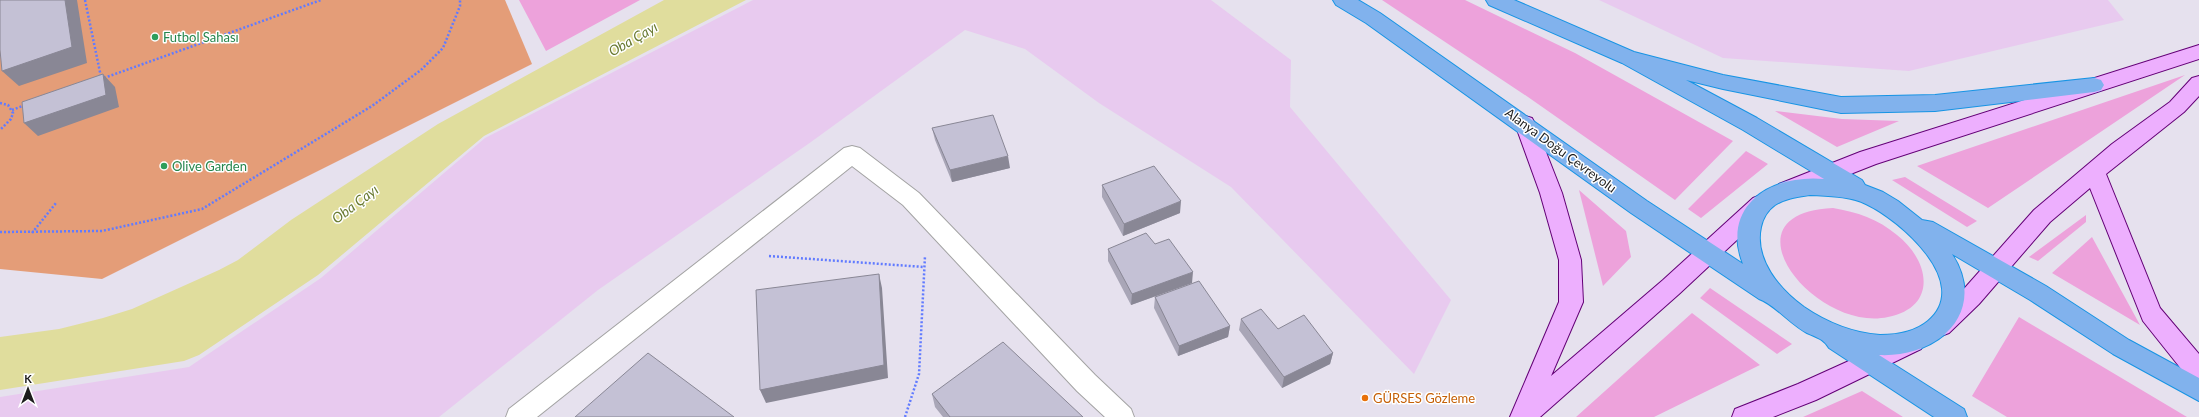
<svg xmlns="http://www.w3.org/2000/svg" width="2199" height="417" font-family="Lato,sans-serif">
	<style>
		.farmland { fill: #e8caef }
		.grass { fill: #eda2db }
		.pitch { fill: #e49d78 }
		.water { fill: #e0dd9d }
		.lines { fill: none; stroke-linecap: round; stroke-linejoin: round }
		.street-casing { stroke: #a3a3a3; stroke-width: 2 }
		.secondary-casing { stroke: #630076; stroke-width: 2 }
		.highway-casing { stroke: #1794e4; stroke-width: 2 }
		.path { stroke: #617bff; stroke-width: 2.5; stroke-dasharray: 2 2; stroke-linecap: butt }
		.street { fill: #fff; fill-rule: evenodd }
		.secondary { fill: #edaffe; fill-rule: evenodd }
		.highway { fill: #81b2ed; fill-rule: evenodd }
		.wall { fill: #a9a6b7 }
		.shaded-wall { fill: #898795 }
		.building { fill: #c4c1d5; stroke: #898795 }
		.leisure-dot { fill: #2e9e5b; stroke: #fff; stroke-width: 1.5 }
		.food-dot { fill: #e8710a; stroke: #fff; stroke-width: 1.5 }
		.labels { text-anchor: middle; stroke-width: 3; stroke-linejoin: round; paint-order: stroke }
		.leisure-label { font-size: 13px; fill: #27864d; stroke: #fff; text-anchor: start }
		.street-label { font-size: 13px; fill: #1c1c1c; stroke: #fff }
		.food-label { font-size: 13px; fill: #c56008; stroke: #fff; text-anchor: start }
		.water-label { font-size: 14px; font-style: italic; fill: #697a31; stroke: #fff }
	</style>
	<rect width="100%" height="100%" fill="#e6e1ee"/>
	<!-- farmland -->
	<path class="farmland" d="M753,0H1211L1291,60L1290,107L1451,300L1414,374L1231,187L1099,103L1025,49L965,30L811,142L598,290L439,417H0V397L189,367L321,278L485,138Z
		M1599,0H2108L2124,20L1909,71L1723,58Z"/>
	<!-- grass -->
	<path class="grass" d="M519,0H640L546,51Z
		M1382,0H1465L1575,53L1733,141L1675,200L1528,97Z
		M2185,75L1988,208L1917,166Z
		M1775,111L1842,119L1899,121L1837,147Z
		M1746,151L1768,164L1701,218L1688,209Z
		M1905,177L1977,221L1967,227L1892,180Z
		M1579,190L1626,231L1631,257L1603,286Z
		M1833,208C1857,212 1878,219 1897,235C1930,261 1938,307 1888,317C1815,333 1719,213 1833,208Z
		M2086,215V222L2038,261L2029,257Z
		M2092,237L2140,325L2052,273Z
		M1710,288L1792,344L1777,354L1700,298Z
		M1692,313L1760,365L1654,417H1576Z
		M2019,317L2187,417H2007L1972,396Z
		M1862,391L1903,417H1803Z"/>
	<!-- pitch -->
	<path class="pitch" d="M0,0H505L532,64L102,279L0,269Z"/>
	<!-- water -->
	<path class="water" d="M664,0H746L484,136L318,275L199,355L184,361L0,390V337L59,329L103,318L132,309L219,270L238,260L291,220L438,124Z"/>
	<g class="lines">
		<!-- street casing -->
		<g class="street-casing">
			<path id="street" d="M852,146L860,148L919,193L1095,375L1131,409L1134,417H1105L1077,391L903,205L852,166L537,417H506L509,409L844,148Z"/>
		</g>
		<!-- secondary casing -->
		<g class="secondary-casing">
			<path id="secondary" d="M2199,45V59L1876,164L1787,199L1779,196L1776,190L1779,184L1860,152Z
				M2199,76V96L2184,112L2106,174L2160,308L2199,354V383L2190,380L2143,321L2090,188L2050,222L1979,304L1949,333L1941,336L1933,333L1929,326L1933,319L1963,290L2034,210L2112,144L2170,102L2192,78Z
				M1525,116L1532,118L1535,124L1562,193L1581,260L1583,302L1551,376L1663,280L1753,198L1761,195L1769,198L1772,204L1769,210L1679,294L1540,417H1510L1559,302V260L1540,193L1515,124L1518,118Z
				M1913,332L1921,335L1925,342L1921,349L1816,400L1773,417H1732L1735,409L1798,384Z"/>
		</g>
		<!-- highway casing -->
		<g class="highway-casing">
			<path id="highway" d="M1333,0H1358L1380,13L1647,201L1743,264C1720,205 1772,174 1824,179L1743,130L1622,63L1489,5L1486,0H1514L1634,52L1723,75L1841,97L1935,95L2094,78L2101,80L2104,85L2101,90L2094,92L1935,111L1841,113L1723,89L1686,80L1757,118L1862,180L1865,185L1883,192L1898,201L1922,220L1933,222L2046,286L2129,340L2199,378V401L2113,354L2030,300L1952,254C1989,312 1938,358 1879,355L1964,409L1967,417H1934L1829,348C1824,339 1816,337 1807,333C1790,324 1774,304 1759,299L1631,213L1366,23L1336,5ZM1810,195C1828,196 1850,196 1866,204C1900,220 1973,283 1928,321C1915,332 1896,335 1880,335C1853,333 1826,322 1804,307C1779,289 1754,259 1761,227C1763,218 1768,210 1775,205C1786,198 1798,197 1810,195Z"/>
		</g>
		<!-- path -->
		<path class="path" d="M85,0L101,77
			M104,78L321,0
			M0,103L8,105L13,113L11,119L0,130
			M12,110L25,105
			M0,232L102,231L202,209L372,106L421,70L443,48L460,6V0
			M32,233L56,203
			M769,256L924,267
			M905,417L919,374L925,256"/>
		<!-- street -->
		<use href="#street" class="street"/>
		<!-- secondary -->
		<use href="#secondary" class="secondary"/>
		<!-- highway -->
		<use href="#highway" class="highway"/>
	</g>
	<!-- wall -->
	<path class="wall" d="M932,128L1010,168L952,182L935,140Z
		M1102,185L1180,213L1123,236L1102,197Z
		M1155,244L1192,283L1131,305L1108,261V249Z
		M1155,297L1230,326L1228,337L1178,356L1154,308Z
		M1241,319L1278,329L1333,353L1330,364L1282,388L1239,330Z
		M932,394L1083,417H943L935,407Z"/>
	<!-- shaded-wall -->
	<path class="shaded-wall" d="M65,0H77L87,63L19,86L2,71Z
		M103,74L115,87L119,107L38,136L24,123Z
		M1008,156L1010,168L952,182L950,170Z
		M1181,201L1180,213L1123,236L1124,224Z
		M1193,272L1192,283L1131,305L1132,294Z
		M879,274L882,288L888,378L766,403L760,390Z
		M1230,326L1228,337L1178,356L1179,346Z
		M1333,353L1330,364L1282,388L1284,377Z"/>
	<!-- building -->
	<path class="building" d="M0,0H65L72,47L2,71L0,50Z
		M103,74L106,95L24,123L22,102Z
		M993,115L1008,156L950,170L932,128Z
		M1154,166L1181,201L1124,224L1102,185Z
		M1146,233L1155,244L1169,239L1193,272L1132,294L1108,249Z
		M879,274L884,365L760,390L756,290Z
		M1199,281L1230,326L1179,346L1155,297Z
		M1261,309L1278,329L1304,315L1333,353L1284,377L1241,319Z
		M1003,342L1083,417H950L932,394Z
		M648,353L734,417H575Z"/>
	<!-- markers -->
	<g class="leisure-dot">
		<circle cx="155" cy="37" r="4"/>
		<circle cx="164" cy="166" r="4"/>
	</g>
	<circle class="food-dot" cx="1365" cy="398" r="4"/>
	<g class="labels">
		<!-- leisure labels -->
		<g class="leisure-label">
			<text x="163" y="42">Futbol Sahası</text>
			<text x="172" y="171">Olive Garden</text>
		</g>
		<!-- street labels -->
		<g class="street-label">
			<text transform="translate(1561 150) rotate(36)" y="5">Alanya Doğu Çevreyolu</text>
		</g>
		<!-- food labels -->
		<g class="food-label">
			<text x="1373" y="403">GÜRSES Gözleme</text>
		</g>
		<!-- water labels -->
		<g class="water-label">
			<text transform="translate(633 39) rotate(-30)" y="5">Oba Çayı</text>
			<text transform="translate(355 204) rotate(-37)" y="5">Oba Çayı</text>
		</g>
	</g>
	<!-- north arrow -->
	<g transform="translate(28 389)" stroke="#ffffff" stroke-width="3" paint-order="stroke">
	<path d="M0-3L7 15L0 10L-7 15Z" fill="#1c1c1c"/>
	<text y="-6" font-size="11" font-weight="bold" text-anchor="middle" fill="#1c1c1c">K</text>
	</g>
</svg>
